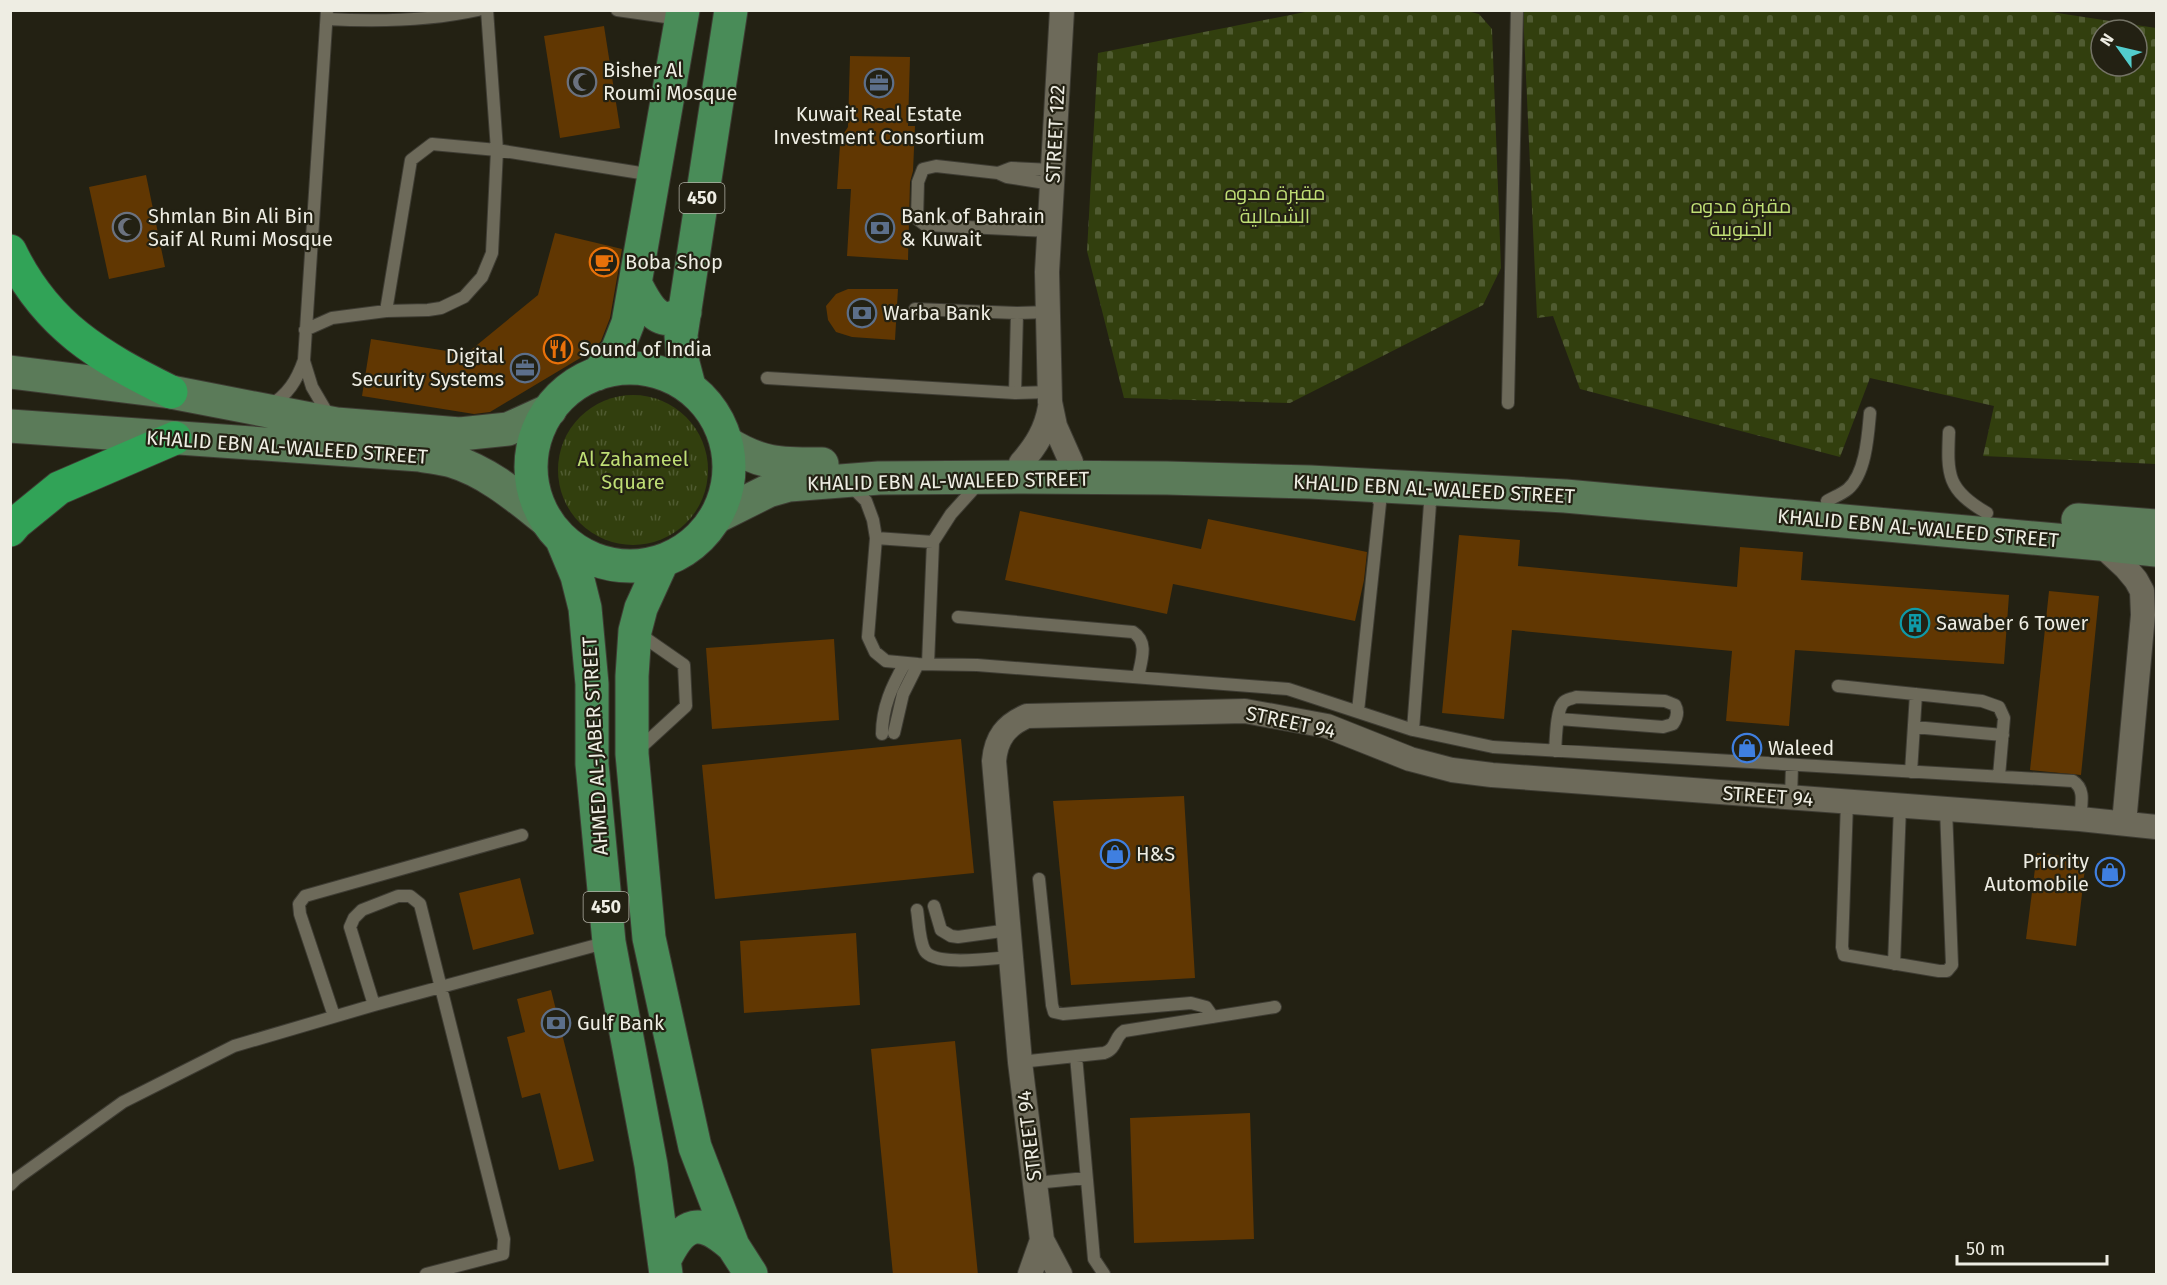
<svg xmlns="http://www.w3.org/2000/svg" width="2167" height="1285" font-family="'Fira Sans',Cairo,sans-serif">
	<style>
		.cemetery { fill: url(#cemetery-stones); fill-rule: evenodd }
		.park { fill: url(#park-tufts) }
		.building { fill: #613702 }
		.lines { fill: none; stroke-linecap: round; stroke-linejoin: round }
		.service-casing { stroke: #3e3c33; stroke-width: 14 }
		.minor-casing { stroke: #3e3c33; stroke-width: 26 }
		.secondary-casing { stroke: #3e3c33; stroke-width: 35 }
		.primary-casing { stroke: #3e3c33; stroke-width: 35 }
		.motorway-casing { stroke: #3e3c33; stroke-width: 35 }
		.service { stroke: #6d6a5a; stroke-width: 12 }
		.minor { stroke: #6d6a5a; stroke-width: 24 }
		.secondary { stroke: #5b7b59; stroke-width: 33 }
		.primary { stroke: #498c58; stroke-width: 33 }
		.motorway { stroke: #31a357; stroke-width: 33 }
		.labels { text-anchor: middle; stroke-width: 4.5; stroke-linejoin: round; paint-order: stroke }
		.shield { fill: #232113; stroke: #b1b0a5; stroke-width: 1.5 }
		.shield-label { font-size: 18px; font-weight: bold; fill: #eeede3 }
		.poi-label { font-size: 20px; fill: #eeede3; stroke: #232113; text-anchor: start }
		.street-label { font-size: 20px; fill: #eeede3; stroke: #232113 }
		.park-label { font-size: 20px; fill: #bfde75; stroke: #232113 }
	</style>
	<defs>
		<pattern id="cemetery-stones" width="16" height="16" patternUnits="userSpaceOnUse" patternTransform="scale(1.5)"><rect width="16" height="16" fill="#323f0e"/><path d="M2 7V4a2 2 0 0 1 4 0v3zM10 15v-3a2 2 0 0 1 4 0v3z" fill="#505b31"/></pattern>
		<pattern id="park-tufts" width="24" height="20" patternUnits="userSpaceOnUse" patternTransform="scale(1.5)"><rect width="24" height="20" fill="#323f0e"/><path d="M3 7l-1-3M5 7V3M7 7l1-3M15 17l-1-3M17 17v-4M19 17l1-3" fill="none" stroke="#505b31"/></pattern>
	</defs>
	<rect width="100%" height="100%" fill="#232113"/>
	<!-- cemetery -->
	<path class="cemetery" d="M2038,10L2156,28V464L1983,456L1994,406L1870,378L1840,457L1580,389L1553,316L1537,318L1523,11ZM2101,30H2137V66H2101Z
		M1310,11H1467L1479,14L1492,29L1501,268L1483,305L1290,403L1124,398L1087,251L1098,53Z"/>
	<!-- park -->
	<path class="park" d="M558 470a75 75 0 1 1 150 0a75 75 0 1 1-150 0Z"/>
	<!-- building -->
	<path class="building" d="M604,26L620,128L560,138L544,36Z
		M850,56L910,57L908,126H915L913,171L910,182L908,260L847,256L851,189H837L840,145L842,136L848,127Z
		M146,175L165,267L109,279L89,187Z
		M555,233L622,249L610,318L601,341L592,351L490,412L474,414L362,396L371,339L466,354L538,295Z
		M848,289H898L895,340L852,337L836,332L828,320L826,306L836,294Z
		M1020,511L1201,549L1208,519L1367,552L1364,580L1355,621L1173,584L1167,614L1005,580Z
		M1459,535L1520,540L1518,566L1737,587L1740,547L1803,552L1801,580L2009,595L2004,664L1795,650L1789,726L1726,721L1732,651L1512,630L1504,719L1442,713Z
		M2049,591L2099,596L2081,775L2030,770Z
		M834,639L839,720L712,729L706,648Z
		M961,739L974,873L715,899L702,765Z
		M1184,796L1195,978L1071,985L1053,801Z
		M2037,853L2086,859L2076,946L2026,939Z
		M520,878L534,934L473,950L459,893Z
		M856,933L860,1005L744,1013L740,941Z
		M551,990L594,1161L559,1170L540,1093L522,1098L507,1037L525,1032L517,999Z
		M955,1041L978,1275H893L871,1049Z
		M1250,1113L1254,1239L1134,1243L1130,1118Z"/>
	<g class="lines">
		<!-- service casing -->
		<g class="service-casing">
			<path id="service" d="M617,10L680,19
				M327,19C378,22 428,21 478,10
				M998,173L1011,168L1052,170
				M1049,231L925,225L917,219L918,182L923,169L936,166L998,173L1007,177L1052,184
				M915,309L1017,313L1049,312
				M386,311L411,160L432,144L497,150L653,175
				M305,330L332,318L386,311L428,310L441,308L464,297L482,277L492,253L497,150L487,10
				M304,361L312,387L329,416
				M767,378L1015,393L1050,392
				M1015,393L1017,313
				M1508,403L1517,10
				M269,406C288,395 297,380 304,360L327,10
				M1949,432C1947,475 1947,490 1987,513
				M851,486L866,501L873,520L876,538L868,637L875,652L886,661L918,664L977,665L1288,689L1413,730L1493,747L2073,781C2086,789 2081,805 2080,819
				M1827,501C1834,497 1842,494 1848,489C1866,473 1868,435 1870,413
				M876,538L933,542
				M958,617L1133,632C1149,642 1141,661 1138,677
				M928,664L933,542L951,514L979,483
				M1838,686L1982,701L1999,707L2004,718L1999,776
				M1358,711L1380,503L1372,489
				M1914,727L2003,735
				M1413,730L1430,504L1438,491
				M894,733L903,694L918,664
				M882,734C882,707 892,686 905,663
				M638,750L686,706L684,665L638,633
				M1555,751C1556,740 1556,711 1563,703C1566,699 1572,699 1576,697L1665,701L1675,705C1679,712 1677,718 1673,724L1663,727L1559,719
				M1911,772L1916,694
				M1791,798L1792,765
				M1847,802L1842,947L1844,955L1939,971H1947L1952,965L1946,809
				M1039,879L1052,1005L1054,1012L1063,1014L1191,1003L1206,1007L1213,1017
				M934,906L941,930L951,936L958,937L1009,930
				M917,910C919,922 919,941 925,951C936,967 993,958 1012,957
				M1894,964L1900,806
				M374,1005L350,927L354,918L362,910L398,896H410L420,904L504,1239L503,1254L426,1274
				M334,1016L300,914L299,904L305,896L522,835
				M1076,1056L1094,1259L1104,1274
				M1020,1062L1104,1053C1117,1049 1114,1037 1124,1031L1275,1007
				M1035,1183L1086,1178
				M10,1185L16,1179L123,1102L234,1046L374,1005L608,942"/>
		</g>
		<!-- minor casing -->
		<g class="minor-casing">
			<path id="minor" d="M1062,10L1047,272L1050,402L1055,426L1071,462
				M1021,463C1036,446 1046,430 1050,407
				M2100,544L2126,568L2136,580L2142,591L2143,615L2124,823
				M1030,1274L1042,1240
				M1060,1274L1042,1240L1020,1062L994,761C996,738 1006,725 1027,716L1245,711L1327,726L1410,759L1452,770L1492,775L2080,819L2156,827"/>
		</g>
		<!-- secondary casing -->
		<g class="secondary-casing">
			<path id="secondary" d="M10,372L171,392L336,424L460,434L508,429L550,410
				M10,426L420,455C430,457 442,458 452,461C488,472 517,497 546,520
				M727,443C762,465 782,464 822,464
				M716,517L768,491L789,485L879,478L1024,477L1167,478L1310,482L1565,496L2100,544L2156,550
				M2078,520L2156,526"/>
		</g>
		<!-- primary casing -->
		<g class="primary-casing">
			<path id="primary" d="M635,283C642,296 653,322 671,318C676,317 681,314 685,312
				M531 467a99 99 0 1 1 198 0a99 99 0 1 1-198 0Z
				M597,374L617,351L628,323L683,10
				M689,386L683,363L681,335L731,10
				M562,540L577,576L585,608L592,684V764L609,942L651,1165L666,1274
				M662,562L641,608L635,631L632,676V754L649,938L695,1147L733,1246L751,1274
				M665,1259C684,1221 700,1217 733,1246"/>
		</g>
		<!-- motorway casing -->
		<g class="motorway-casing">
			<path id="motorway" d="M10,251C46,326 100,357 171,392
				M10,530L16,523L59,488L175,438"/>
		</g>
		<!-- service -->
		<use href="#service" class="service"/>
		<!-- minor -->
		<use href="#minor" class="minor"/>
		<!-- secondary -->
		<use href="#secondary" class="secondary"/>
		<!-- primary -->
		<use href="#primary" class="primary"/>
		<!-- motorway -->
		<use href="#motorway" class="motorway"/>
	</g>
	<!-- icons -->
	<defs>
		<g id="mosque-ring" transform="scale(1.5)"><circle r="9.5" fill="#232113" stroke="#6b7280" stroke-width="1.5"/><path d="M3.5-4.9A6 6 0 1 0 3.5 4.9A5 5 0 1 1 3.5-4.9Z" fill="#6b7280"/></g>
		<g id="office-ring" transform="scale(1.5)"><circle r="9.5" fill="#232113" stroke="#5c6f8a" stroke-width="1.5"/><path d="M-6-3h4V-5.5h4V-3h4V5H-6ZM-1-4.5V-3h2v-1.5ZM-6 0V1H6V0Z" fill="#5c6f8a"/></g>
		<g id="bank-ring" transform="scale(1.5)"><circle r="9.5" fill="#232113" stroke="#5c6f8a" stroke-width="1.5"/><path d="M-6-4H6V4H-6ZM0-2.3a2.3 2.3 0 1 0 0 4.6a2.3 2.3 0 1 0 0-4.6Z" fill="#5c6f8a"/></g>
		<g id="cafe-ring" transform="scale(1.5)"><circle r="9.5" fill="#232113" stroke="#e8710a" stroke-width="1.5"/><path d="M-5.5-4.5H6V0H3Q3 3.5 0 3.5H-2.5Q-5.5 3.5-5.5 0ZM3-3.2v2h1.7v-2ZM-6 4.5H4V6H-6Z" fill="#e8710a"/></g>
		<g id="restaurant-ring" transform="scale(1.5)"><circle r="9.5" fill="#232113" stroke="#e8710a" stroke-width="1.5"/><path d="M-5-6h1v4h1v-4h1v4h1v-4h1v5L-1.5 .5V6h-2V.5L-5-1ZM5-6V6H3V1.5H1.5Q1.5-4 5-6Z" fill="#e8710a"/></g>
		<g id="building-ring" transform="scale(1.5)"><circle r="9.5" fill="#232113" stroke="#0f9aa8" stroke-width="1.5"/><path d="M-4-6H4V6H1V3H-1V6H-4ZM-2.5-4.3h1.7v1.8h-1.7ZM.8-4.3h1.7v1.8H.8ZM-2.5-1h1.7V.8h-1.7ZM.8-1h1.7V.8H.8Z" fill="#0f9aa8"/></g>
		<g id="shop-ring" transform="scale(1.5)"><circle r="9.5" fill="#232113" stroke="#3f7fe0" stroke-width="1.5"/><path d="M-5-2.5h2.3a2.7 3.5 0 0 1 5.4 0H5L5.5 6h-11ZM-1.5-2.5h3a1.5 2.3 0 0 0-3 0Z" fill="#3f7fe0"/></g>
	</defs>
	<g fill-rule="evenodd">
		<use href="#mosque-ring" x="582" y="82"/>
		<use href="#office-ring" x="879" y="83"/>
		<use href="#mosque-ring" x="127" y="227"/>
		<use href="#bank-ring" x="880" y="228"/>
		<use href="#cafe-ring" x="604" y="262"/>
		<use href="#bank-ring" x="862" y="313"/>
		<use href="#restaurant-ring" x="558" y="349"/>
		<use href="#office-ring" x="525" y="368"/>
		<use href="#building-ring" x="1915" y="623"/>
		<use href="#shop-ring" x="1747" y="748"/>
		<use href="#shop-ring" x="1115" y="854"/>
		<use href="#shop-ring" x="2110" y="872"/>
		<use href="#bank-ring" x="556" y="1023"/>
	</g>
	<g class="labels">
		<!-- shield labels -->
		<g class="shield">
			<rect x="679.5" y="183" width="45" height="30" rx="4.5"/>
			<rect x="583.5" y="892" width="45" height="30" rx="4.5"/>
		</g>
		<g class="shield-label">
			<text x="702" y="204">450</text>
			<text x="606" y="913">450</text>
		</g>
		<!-- poi labels -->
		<g class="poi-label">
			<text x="603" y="77">Bisher Al<tspan x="603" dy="23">Roumi Mosque</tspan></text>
			<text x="879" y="121" text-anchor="middle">Kuwait Real Estate<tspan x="879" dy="23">Investment Consortium</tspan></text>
			<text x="148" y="223">Shmlan Bin Ali Bin<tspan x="148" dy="23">Saif Al Rumi Mosque</tspan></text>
			<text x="901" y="223">Bank of Bahrain<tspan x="901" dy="23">&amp; Kuwait</tspan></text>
			<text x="625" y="269">Boba Shop</text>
			<text x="883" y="320">Warba Bank</text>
			<text x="579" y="356">Sound of India</text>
			<text x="504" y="363" text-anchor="end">Digital<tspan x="504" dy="23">Security Systems</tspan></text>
			<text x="1936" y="630">Sawaber 6 Tower</text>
			<text x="1768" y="755">Waleed</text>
			<text x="1136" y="861">H&amp;S</text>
			<text x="2089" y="868" text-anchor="end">Priority<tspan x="2089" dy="23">Automobile</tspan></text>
			<text x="577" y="1030">Gulf Bank</text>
		</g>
		<!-- street labels -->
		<g class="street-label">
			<text transform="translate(1055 134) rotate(-87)" y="7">STREET 122</text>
			<text transform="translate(287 447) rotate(4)" y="7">KHALID EBN AL-WALEED STREET</text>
			<text transform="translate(948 481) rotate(-1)" y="7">KHALID EBN AL-WALEED STREET</text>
			<text transform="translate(1434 489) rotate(3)" y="7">KHALID EBN AL-WALEED STREET</text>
			<text transform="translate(1918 528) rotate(5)" y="7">KHALID EBN AL-WALEED STREET</text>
			<text transform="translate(1291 722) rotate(12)" y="7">STREET 94</text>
			<text transform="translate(595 746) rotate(-93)" y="7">AHMED AL-JABER STREET</text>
			<text transform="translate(1768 796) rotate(4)" y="7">STREET 94</text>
			<text transform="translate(1029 1136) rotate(-97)" y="7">STREET 94</text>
		</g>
		<!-- park labels -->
		<g class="park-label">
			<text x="1275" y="200">مقبرة مدوه<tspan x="1275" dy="23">الشمالية</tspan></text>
			<text x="1741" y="213">مقبرة مدوه<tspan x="1741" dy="23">الجنوبية</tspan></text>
			<text x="633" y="466">Al Zahameel<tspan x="633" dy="23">Square</tspan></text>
		</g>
	</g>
	<!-- border -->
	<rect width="2167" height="1285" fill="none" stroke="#eeede3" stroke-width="24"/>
	<!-- north arrow -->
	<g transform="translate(2119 48) rotate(304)"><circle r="28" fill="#232113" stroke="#747366" stroke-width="1.5"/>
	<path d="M0-4.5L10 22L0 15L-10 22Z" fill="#52cdcd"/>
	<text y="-9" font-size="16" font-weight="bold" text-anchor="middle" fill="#eeede3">N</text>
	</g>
	<!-- scale -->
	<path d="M1957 1255v9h150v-9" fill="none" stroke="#eeede3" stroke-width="3"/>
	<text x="1966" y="1255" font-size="18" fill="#eeede3" stroke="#232113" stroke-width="4.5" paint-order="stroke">50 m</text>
</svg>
